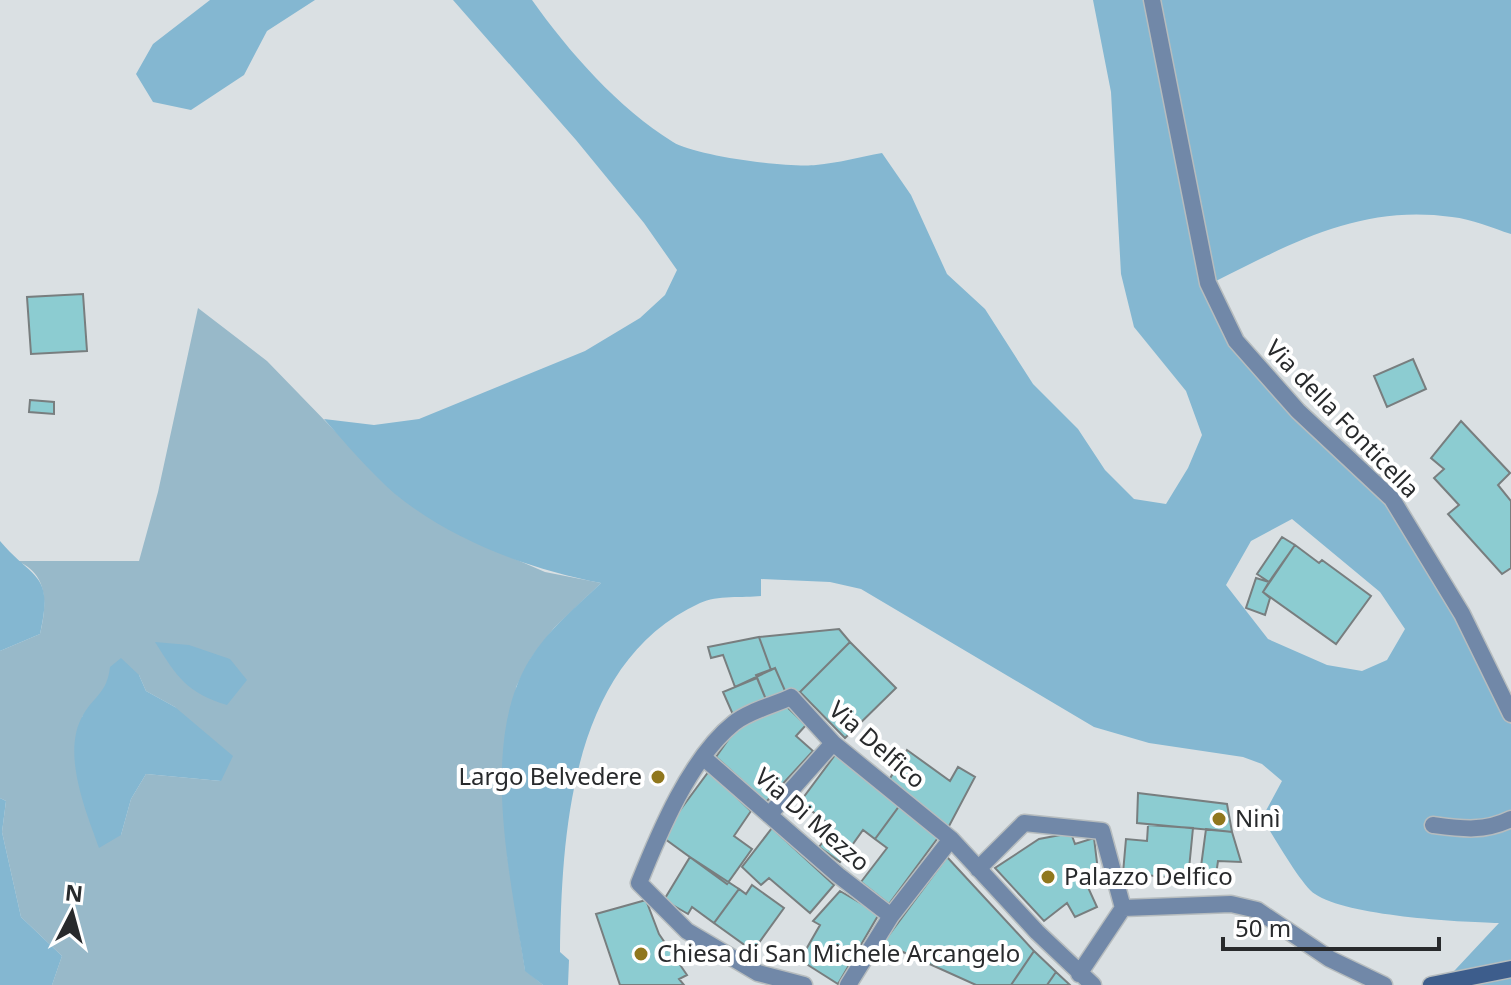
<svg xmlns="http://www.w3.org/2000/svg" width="1511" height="985" font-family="'Noto Sans',sans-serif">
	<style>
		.green { fill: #98b9c9; fill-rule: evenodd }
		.forest { fill: #84b7d1; fill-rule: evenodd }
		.building { fill: #8cccd1; stroke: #787e7f; stroke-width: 2 }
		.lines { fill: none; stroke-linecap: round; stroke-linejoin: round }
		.street-casing { stroke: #b6bcbe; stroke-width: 19 }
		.secondary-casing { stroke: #b6bcbe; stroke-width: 19 }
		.street { stroke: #7188a8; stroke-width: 16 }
		.secondary { stroke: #3d5d8c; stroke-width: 16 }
		.poi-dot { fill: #90771d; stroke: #fff; stroke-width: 3 }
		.labels { text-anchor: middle; stroke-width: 8; stroke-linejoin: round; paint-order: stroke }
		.street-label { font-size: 24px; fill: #282a2c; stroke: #fff }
		.poi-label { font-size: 24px; fill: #282a2c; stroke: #fff; text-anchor: start }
	</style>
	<rect width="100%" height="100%" fill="#dae0e3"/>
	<!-- green -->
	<path class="green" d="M198,308L267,361L397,495L466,538L545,572L601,583L554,628L531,658L516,687L507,853L525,970L543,985H52L62,956L21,917L2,832L6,801L0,798V651L40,634C47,605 49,574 17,561H139L158,492ZM139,675L146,691L175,707L221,781L146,774L131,799L121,835L82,717L108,685Z"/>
	<!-- forest -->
	<path class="forest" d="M210,0H315L267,31L244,75L191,110L153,102L136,74L153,44Z
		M453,0H532C569,52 618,108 673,142C695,156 788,168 816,165C838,163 860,157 882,153L911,195L947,274L985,309L1033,384L1078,429L1105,470L1134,499L1166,504L1188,468L1202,435L1186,391L1134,327L1121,274L1111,92L1093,0H1146L1229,343L1388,503L1460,623L1497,704L1511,724V985H1441L1499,923C1458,922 1347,916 1315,894C1301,885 1273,835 1262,818L1282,781L1262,764L1243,757L1149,743L1094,727L861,589L830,582L761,579V596C743,598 717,595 700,603C571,662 562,830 560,952L569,960L568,985H543L525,971C511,878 478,743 530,659C548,630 576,607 601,583C529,569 453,541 395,494C369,471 346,444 324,419L374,425L419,419L585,351L640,318L665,295L677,270L644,223L576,140ZM1292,519L1380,592L1405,629L1387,660L1362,671L1327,665L1268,639L1226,585L1251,541Z
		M1156,0H1511V234C1492,228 1472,219 1452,217C1361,204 1292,243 1214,282Z
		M0,541C34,581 54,572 40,634L0,651Z
		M155,642L189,645L230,659L247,680L227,705C187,693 177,677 155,642Z
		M121,658L139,675L146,691L175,707L233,756L221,781L146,774L131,799L121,835L99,848C86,811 61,753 83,715C95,695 107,693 110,667Z
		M0,798L6,801L2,832L21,917L62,956L52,985H0Z"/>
	<!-- building -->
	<path class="building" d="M83,294L87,351L31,354L27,297Z
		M1413,359L1426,389L1387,407L1374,376Z
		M30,400L54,402V414L29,412Z
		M1461,421L1510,473L1498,485L1511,501V568L1502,574L1448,514L1459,505L1434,478L1444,469L1431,458Z
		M1282,537L1295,545L1269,582L1257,574Z
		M1295,545L1319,563L1322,560L1371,596L1336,644L1263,592Z
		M1256,578L1269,582L1263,592L1270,598L1265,615L1246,608Z
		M839,629L850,642L800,692L786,693L775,668L771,670L759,637Z
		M759,637L771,670L735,687L723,655L711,658L708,647Z
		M850,642L896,688L845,738L800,692Z
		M775,668L786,693L767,702L756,675Z
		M757,678L767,702L734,717L723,692Z
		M785,705L806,725L796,736L813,751L766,802L716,757L740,723Z
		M907,750L950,781L958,767L975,777L948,828L889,780Z
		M835,755L900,805L875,839L863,830L840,862L819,847L834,828L800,802Z
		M709,771L751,811L734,836L752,849L727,884L661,836Z
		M1138,793L1227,804L1232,832L1137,823Z
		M900,805L940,835L889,904L861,882L887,848L875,839Z
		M1148,825L1193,828L1188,879L1123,873L1126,839L1147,841Z
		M772,828L834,885L810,913L769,878L761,885L742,867Z
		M1206,829L1232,832L1241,862L1218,861L1216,875L1200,874Z
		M1071,833L1075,844L1094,838L1098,871L1086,883L1097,907L1075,917L1067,903L1044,921L995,868L1039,839Z
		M690,857L739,889L714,923L692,907L688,914L664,900Z
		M947,857L1034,951L1011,985H976L883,943Z
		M752,885L784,908L753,951L714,923L739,889L746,894Z
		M840,891L879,914L838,984L800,960L820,925L813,921Z
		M646,900L659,934L687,975L679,979L684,985H620L596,914Z
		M1034,951L1056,972L1047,985H1011Z
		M1056,972L1070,985H1047Z"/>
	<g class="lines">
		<!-- street casing -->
		<g class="street-casing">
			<path id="street" d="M1152,0L1208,283L1236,341L1298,411L1392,499L1462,614L1511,714
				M704,758L838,875L891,916
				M769,815L833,743
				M1433,825C1463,829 1484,832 1511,819
				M978,869L1024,823L1102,831L1123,908
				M1079,974L1123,908L1231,904L1257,910L1330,959L1384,985
				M804,985L758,973L687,931L639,883C659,833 690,758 734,723C749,711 774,705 791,697L833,743L951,839L1037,932L1093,985
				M848,985L891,916L951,839"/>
		</g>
		<!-- secondary casing -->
		<g class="secondary-casing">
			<path id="secondary" d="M1431,985L1511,969"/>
		</g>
		<!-- street -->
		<use href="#street" class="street"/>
		<!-- secondary -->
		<use href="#secondary" class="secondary"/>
	</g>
	<!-- markers -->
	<g class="poi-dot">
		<circle cx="658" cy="777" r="8"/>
		<circle cx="1219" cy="819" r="8"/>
		<circle cx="1048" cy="877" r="8"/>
		<circle cx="641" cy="954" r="8"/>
	</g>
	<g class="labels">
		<!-- street labels -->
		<g class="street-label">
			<text transform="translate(1342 419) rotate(46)" y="8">Via della Fonticella</text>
			<text transform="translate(877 745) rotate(41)" y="8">Via Delfico</text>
			<text transform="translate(812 820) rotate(41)" y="8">Via Di Mezzo</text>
		</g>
		<!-- poi labels -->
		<g class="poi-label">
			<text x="642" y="785" text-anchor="end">Largo Belvedere</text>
			<text x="1235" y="827">Ninì</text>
			<text x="1064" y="885">Palazzo Delfico</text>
			<text x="657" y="962">Chiesa di San Michele Arcangelo</text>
		</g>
	</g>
	<!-- north arrow -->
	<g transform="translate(72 913) rotate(6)" stroke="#ffffff" stroke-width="6" paint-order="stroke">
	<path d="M0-6L14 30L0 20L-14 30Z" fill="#282a2c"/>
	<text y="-12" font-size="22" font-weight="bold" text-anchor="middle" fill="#282a2c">N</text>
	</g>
	<!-- scale -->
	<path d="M1223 937v12h216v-12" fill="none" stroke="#282a2c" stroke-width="4"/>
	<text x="1235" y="937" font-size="24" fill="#282a2c" stroke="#ffffff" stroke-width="6" paint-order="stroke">50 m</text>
</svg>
